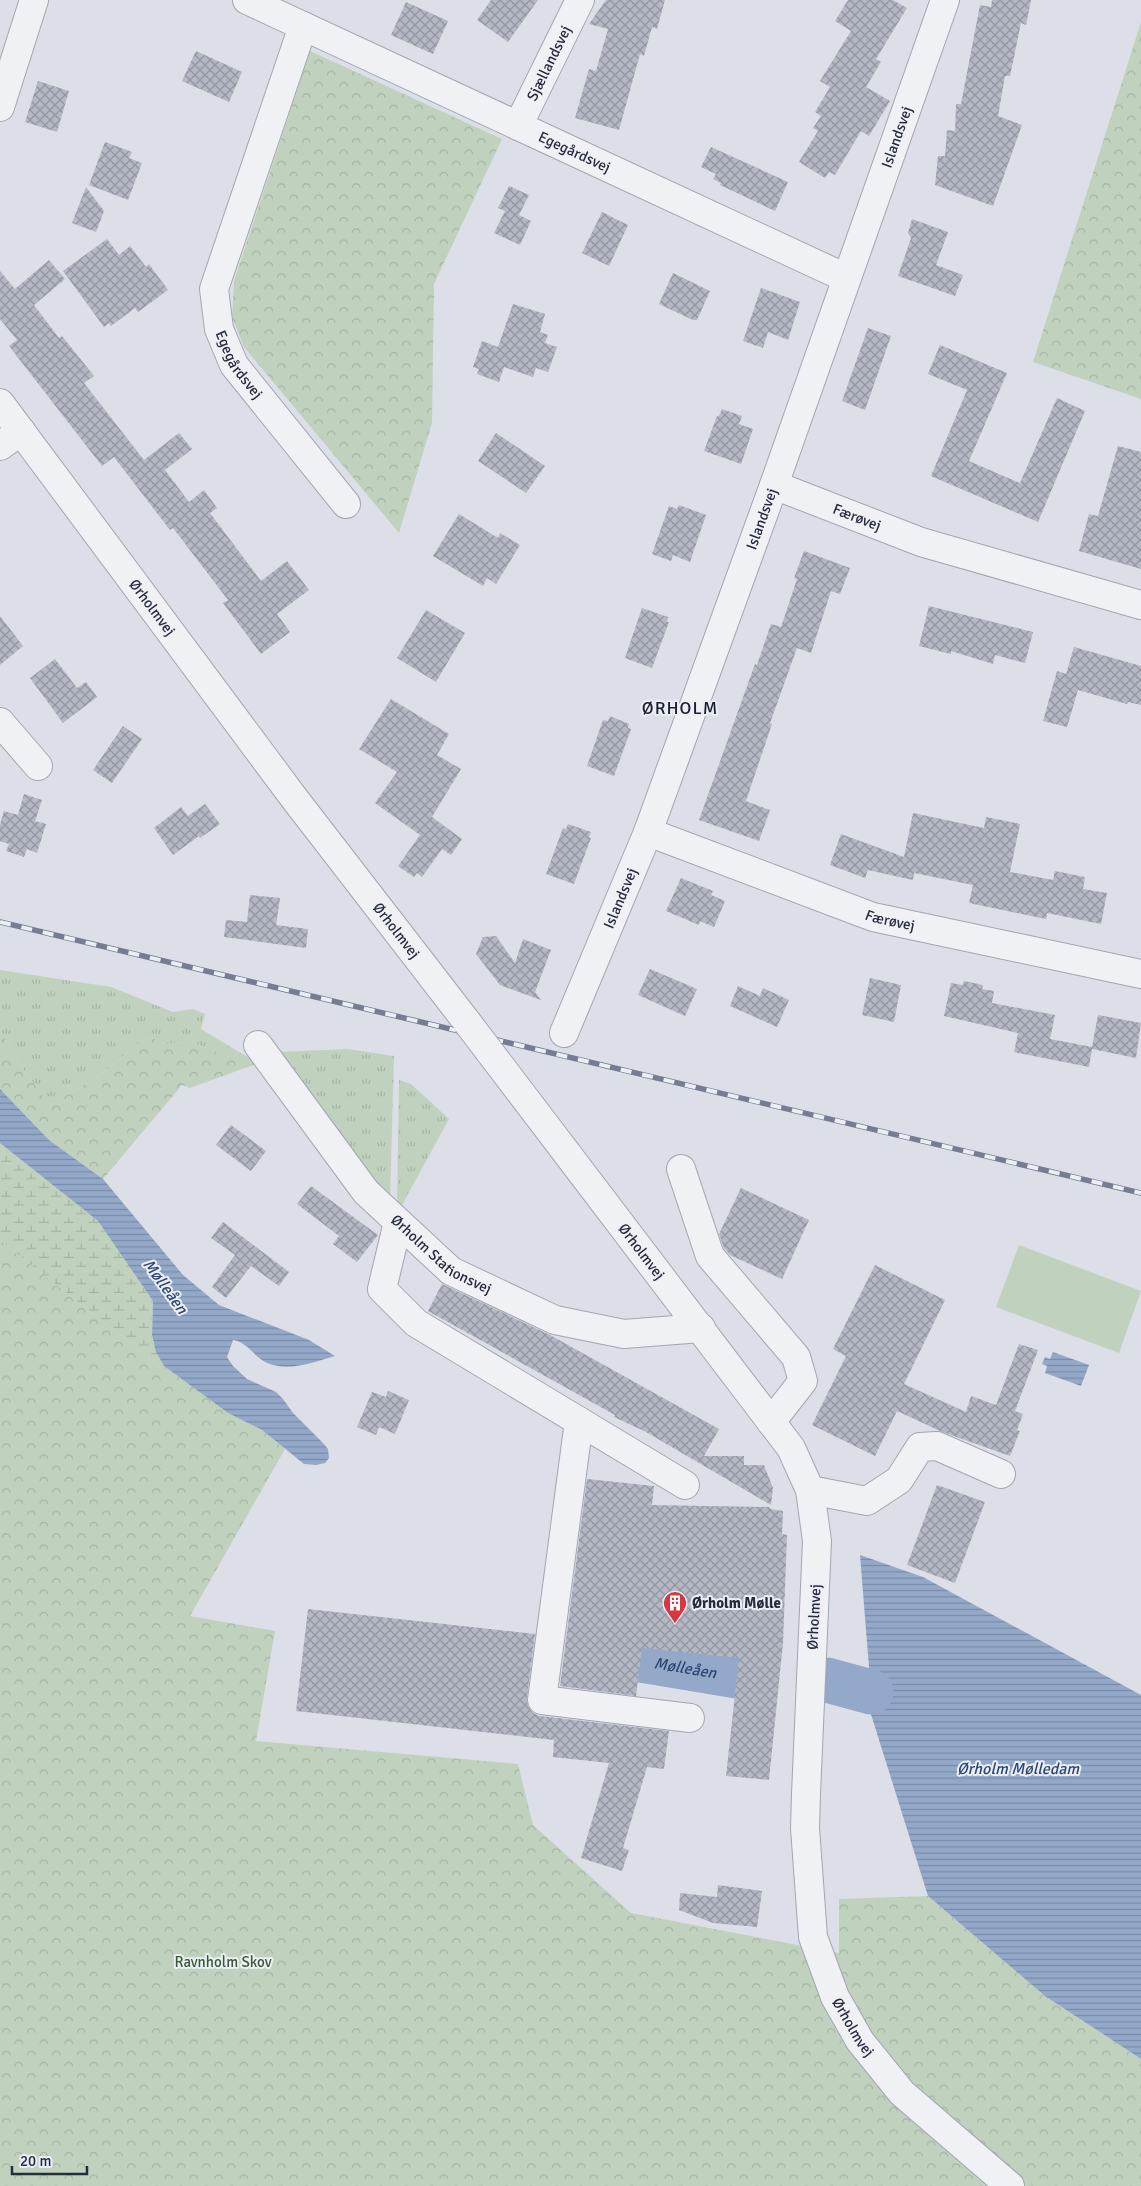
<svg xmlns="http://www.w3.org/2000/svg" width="1141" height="2186" font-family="Signika,sans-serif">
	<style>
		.grass { fill: url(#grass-tufts) }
		.forest { fill: url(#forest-crowns) }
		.wetland { fill: url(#wetland-marsh) }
		.pitch { fill: #c0d2bd }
		.water { fill: url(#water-rules) }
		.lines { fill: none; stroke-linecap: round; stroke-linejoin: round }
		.river { stroke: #94a9ca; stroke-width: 45 }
		.building { fill: url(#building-cross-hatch) }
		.minor-casing { stroke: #a1a6b1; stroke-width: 30 }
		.minor { stroke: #eff1f5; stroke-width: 28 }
		.rail-casing { stroke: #757d92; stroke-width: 5.5 }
		.rail { stroke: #ebeef5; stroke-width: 4; stroke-dasharray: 11; stroke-linecap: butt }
		.minor-bridge-casing { stroke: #a1a6b1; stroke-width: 30; stroke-linecap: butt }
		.minor-bridge { stroke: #eff1f5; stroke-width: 28 }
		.labels { text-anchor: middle; stroke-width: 4; stroke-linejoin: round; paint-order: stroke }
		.street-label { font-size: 15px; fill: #252c3e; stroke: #ebeef5 }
		.poi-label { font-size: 15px; font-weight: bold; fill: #252c3e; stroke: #ebeef5; text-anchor: start }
		.park-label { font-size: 15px; fill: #355b32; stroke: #ebeef5 }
		.water-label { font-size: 16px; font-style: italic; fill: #2d4674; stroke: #ebeef5 }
		.quarter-label { font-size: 18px; letter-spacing: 1px; fill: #181d2f; stroke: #ebeef5 }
	</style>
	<defs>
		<pattern id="grass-tufts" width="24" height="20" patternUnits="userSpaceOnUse" patternTransform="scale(1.25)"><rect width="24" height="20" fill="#c0d2bd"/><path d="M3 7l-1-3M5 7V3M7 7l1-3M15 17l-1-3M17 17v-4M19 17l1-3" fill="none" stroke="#a5b4a4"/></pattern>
		<pattern id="forest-crowns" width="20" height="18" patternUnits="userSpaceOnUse" patternTransform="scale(1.25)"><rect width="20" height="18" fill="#c0d2bd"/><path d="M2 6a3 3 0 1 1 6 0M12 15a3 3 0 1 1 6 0" fill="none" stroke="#a5b4a4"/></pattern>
		<pattern id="wetland-marsh" width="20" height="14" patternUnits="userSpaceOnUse" patternTransform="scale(1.25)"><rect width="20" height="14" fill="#c0d2bd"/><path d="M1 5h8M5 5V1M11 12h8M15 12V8" fill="none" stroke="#a5b4a4"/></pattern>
		<pattern id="water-rules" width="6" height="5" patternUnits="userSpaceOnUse" patternTransform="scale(1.25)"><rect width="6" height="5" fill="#94a9ca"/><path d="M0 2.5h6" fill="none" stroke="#798aa5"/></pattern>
		<pattern id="building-cross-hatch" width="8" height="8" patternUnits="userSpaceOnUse" patternTransform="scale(1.25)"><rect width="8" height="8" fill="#b3b8c4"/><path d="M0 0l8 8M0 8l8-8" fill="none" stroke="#9196a1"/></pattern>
	</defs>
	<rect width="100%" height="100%" fill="#dcdfe7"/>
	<!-- grass -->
	<path class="grass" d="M0,970L111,987L173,1012L193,1009L205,1014L201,1029L239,1052L232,1058L191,1042L164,1044L152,1038L144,1039L99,1076L50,1105L25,1072L0,1030Z
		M348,1049L394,1056L390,1199L303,1086L279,1052Z
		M399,1080L411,1084L449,1119L401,1207L397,1205Z"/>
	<!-- forest -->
	<path class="forest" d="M1141,22V399L1033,362Z
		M310,51L502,139L434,284L432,423L399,533L244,347L232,317L234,281Z
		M0,1030L25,1072L50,1105L99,1076L144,1039L152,1038L164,1044L191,1042L232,1058L239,1052L259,1063L190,1088L182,1085L103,1179L49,1140L0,1089Z
		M0,1240L162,1369L164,1366L228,1413L262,1430L285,1449L190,1616L275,1631L256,1741L518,1764L533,1825L631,1913L839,1953V1899L928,1896L1045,1996L1141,2059V2186H0Z"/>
	<!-- wetland -->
	<path class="wetland" d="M0,1143L98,1221L153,1301L152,1335L156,1352L164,1366L162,1369L0,1240Z"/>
	<!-- pitch -->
	<path class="pitch" d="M1019,1245L1141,1291L1119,1353L996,1307Z"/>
	<!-- water -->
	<path class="water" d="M0,1089L49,1140L103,1179L183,1275L219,1305L309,1340L335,1356C313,1362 288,1373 265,1362C253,1355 247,1342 233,1340L227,1357L233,1366L247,1379L276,1392L283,1399L293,1413L323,1443L328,1449L329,1458L325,1463L316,1465L304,1464L262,1430L228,1413L164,1366L156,1352L152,1335L153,1301L98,1221L0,1143Z
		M1053,1352L1089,1365L1081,1386L1045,1373L1047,1366L1042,1364L1045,1357L1050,1359Z
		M860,1555L923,1577L1141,1695V2059L1045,1996L928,1896L869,1708L871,1692Z"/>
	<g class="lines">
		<!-- river -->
		<g class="river">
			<path id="s1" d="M635,1659L737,1676"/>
			<path d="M827,1680L871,1692"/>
		</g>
	</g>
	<!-- building -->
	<path class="building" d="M491,0H538L508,42L477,20Z
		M606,0H665L657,29L652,27L644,56L640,54L619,130L575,118L589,69L596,71L608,29L589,24Z
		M848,0H893L907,8L876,59L881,62L866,87L890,101L869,136L861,131L835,175L829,172L825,178L799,162L818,131L813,128L821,116L815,112L830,87L820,81L851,31L835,21Z
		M992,0H1031L1026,25L1021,23L1010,76H1005L998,116L1022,125L993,206L935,185L938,156H945L947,130L955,131L956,104H961L980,5L991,7Z
		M406,2L448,21L433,54L391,35Z
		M196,51L242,72L229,102L182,81Z
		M38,81L69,91L57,132L25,122Z
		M105,142L132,152L129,158L142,163L128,200L89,185Z
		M711,147L788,182L775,211L720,185L721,183L713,179L716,174L701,167Z
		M509,186L529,195L519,215L531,221L520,245L494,233L505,211L498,208Z
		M86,187L104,211L96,232L72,223Z
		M602,212L628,225L609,266L582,253Z
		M912,219L948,232L936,265L963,275L955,296L898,276L911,238L908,233Z
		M107,239L119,255L130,246L146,267L149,264L168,290L138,312L135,308L111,326L109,323L104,327L63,271Z
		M49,260L65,279L34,305L59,338L62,336L94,376L84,383L144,460L179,433L192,449L165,470L189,502L204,490L217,508L210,513L261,581L287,561L309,590L277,614L290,632L261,654L223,603L228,600L173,528L170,530L114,457L102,466L9,346L17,340L0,319V271L15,289Z
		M673,273L710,291L697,320H693L659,304Z
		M761,288L800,302L788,340L768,332L763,348L743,341Z
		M513,304L545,314L540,332L548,335L545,343L557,347L548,372L536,368L533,377L504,367L499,382L477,374L479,369L473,367L482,341L498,347Z
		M868,328L891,336L865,410L842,401Z
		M940,345L1007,373L969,461L1020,483L1057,398L1085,411L1038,522L931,476L967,390L928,374Z
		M722,409L742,416L739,424L753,429L741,464L704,451L717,416H719Z
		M496,433L545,466L526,493L478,461Z
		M1118,446L1141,452V569L1079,551L1089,514L1098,516Z
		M679,505L706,515L690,562L673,555L671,561L652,554L669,506L677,509Z
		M459,514L498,538L500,533L520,545L496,584L487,578L483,586L433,556Z
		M804,551L850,568L840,594L831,591L811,653L797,648L770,723L772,724L746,801L770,810L759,841L699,820L755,664L757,665L771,624L781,627L797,579L794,578Z
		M929,606L1033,632L1025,663L995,655L993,664L951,651V654L919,646Z
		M642,608L668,617L667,622H669L652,668L625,658Z
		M426,610L465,633L436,682L397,658Z
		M0,616L23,646L0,665Z
		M1074,647L1141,666V705L1128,702L1127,704L1078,690L1067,727L1043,721L1057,671L1066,674Z
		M55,659L77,688L86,682L97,697L63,723L30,678Z
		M391,699L449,734L437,755L461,769L432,817L462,839L451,855L442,849L422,877L417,873L414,877L398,866L420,835L375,803L397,772L359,749Z
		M610,716L629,724L628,728L631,729L614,776L587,766L603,720L608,721Z
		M123,726L142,739L112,783L93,770Z
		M24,794L42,800L35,821L46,824L37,853L27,849L24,857L6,851L9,844L0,841V825L4,811L18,815Z
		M205,804L220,824L200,838L199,836L173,855L154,828L181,807L188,816Z
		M913,813L984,828L986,817L1020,824L1010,872L1053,880L1055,871L1085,877L1083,889L1107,893L1101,924L1047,913L1046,919L969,903L973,885L914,873L913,880L868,870L865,878L830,865L841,834L904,857Z
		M568,824L591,832L589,837L591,838L574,884L546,874L563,828L566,829Z
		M681,878L713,891L711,895L725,901L714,927L700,921L699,925L666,911Z
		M250,895L280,898L276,925L308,929L306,948L224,937L226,920L247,922Z
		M496,936L515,963L523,939L551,950L535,992L541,1000L500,985L476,954L483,937Z
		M650,969L697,989L685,1016L638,995Z
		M870,978L901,985L894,1022L862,1015Z
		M964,981L983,985L982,989L994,991L992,1003L1055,1015L1050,1039L1092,1047L1098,1015L1141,1023L1136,1058L1092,1049L1089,1067L1014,1052L1018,1033L944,1016L951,983L963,985Z
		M738,986L760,996L763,988L789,1000L777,1027L730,1006Z
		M231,1125L266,1151L251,1171L216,1145Z
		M311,1186L378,1235L357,1262L333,1244L339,1236L297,1204Z
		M741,1188L809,1220L782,1279L730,1255L724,1248L719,1234Z
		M223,1222L289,1272L279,1286L251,1266L226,1298L212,1287L235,1255L211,1238Z
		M875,1265L945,1300L904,1384L966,1412L971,1396L996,1405L1019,1344L1038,1350L1015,1411L1023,1414L1017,1430L1020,1431L1010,1456L940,1431L897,1411L875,1456L812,1425L846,1356L833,1349Z
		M442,1284L550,1335L719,1429L704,1456H744V1465H764L773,1488L771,1505L646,1432L614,1417L615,1415L428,1311Z
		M388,1391L409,1400L395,1434L379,1427L376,1435L357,1427L372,1392L386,1397Z
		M587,1479L654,1486L652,1505L770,1507V1509L783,1511L782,1534L787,1535L783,1643L769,1780L726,1776L739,1658L642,1648L636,1696L560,1686Z
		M937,1485L985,1502L955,1583L907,1565Z
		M308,1609L535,1634L527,1698L528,1706L533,1713L540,1716L669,1731L664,1769L647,1767L623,1848L629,1850L622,1871L581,1858L609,1763L553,1757L554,1740L296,1711Z
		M718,1885L762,1891L757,1927L713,1923L679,1910L680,1893L717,1897Z"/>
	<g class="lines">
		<!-- minor casing -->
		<g class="minor-casing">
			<g id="minor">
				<path id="s2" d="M247,0L846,278"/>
				<path id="s3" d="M303,26L214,289L219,329L234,365L346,504"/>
				<path d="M0,107L34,0"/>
				<path id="s4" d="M518,126L580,0"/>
				<path id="s5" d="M0,403L294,798L467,1022"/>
				<path d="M0,446L21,431"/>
				<path id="s6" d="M774,485L921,542L1141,605"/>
				<path d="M0,722L38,766"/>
				<path id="s7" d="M648,832L873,917L1141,974"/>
				<path id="s8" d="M564,1033L648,832L774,485L945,0"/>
				<path id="s9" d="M258,1045L366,1192L451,1271L555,1320L624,1334L701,1328"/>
				<path id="s10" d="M489,1051L791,1448L810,1490L817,1541L806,1794L805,1828L813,1937L835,1997L860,2041L902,2093L1010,2186"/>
				<path d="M681,1169L710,1256L796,1357L803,1381L771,1422"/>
				<path d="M398,1222L382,1289L416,1323L685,1485"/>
				<path d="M579,1421L542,1700L690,1718"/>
				<path d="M810,1490L867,1501L899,1480L920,1447L937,1446L1001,1474"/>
			</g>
		</g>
		<!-- minor -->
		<use href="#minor" class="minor"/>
		<!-- rail casing -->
		<g class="rail-casing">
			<path id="rail" d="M0,922L1141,1193"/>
		</g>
		<!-- rail -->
		<use href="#rail" class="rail"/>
		<!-- minor-bridge casing -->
		<g class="minor-bridge-casing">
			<path id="minor-bridge" d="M467,1022L489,1051"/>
		</g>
		<!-- minor-bridge -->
		<use href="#minor-bridge" class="minor-bridge"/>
	</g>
	<!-- icons -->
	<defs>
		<g id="building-pin" transform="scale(1.25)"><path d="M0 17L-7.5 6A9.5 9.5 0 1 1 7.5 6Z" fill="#d53840" stroke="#ebeef5"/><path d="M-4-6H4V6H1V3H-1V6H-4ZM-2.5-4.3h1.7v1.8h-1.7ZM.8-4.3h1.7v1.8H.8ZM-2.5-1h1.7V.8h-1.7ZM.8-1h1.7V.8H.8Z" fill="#fff"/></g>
	</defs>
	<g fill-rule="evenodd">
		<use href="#building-pin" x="675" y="1603"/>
	</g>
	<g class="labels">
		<!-- street labels -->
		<g class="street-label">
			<text dy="5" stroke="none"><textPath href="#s4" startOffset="70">Sjællandsvej</textPath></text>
			<text dy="5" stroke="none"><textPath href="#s8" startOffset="956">Islandsvej</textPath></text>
			<text dy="5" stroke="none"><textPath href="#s2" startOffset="361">Egegårdsvej</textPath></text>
			<text dy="5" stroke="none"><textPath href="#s3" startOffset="359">Egegårdsvej</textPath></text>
			<text dy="5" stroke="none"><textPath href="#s6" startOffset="89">Færøvej</textPath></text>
			<text dy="5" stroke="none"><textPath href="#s8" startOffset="551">Islandsvej</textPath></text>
			<text dy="5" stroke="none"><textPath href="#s5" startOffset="255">Ørholmvej</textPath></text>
			<text dy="5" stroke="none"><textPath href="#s8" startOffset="146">Islandsvej</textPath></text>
			<text dy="5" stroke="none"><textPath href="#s7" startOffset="258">Færøvej</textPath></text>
			<text dy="5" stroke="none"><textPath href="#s5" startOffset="660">Ørholmvej</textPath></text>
			<text dy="5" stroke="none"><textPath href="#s9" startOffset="281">Ørholm Stationsvej</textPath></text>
			<text dy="5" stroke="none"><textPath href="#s10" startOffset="252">Ørholmvej</textPath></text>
			<text transform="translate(814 1617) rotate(-87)" y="5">Ørholmvej</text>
			<text dy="5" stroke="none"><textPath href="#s10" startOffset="1092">Ørholmvej</textPath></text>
		</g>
		<!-- poi labels -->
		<g class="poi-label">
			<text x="692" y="1608">Ørholm Mølle</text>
		</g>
		<!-- park labels -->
		<g class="park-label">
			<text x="223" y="1967">Ravnholm Skov</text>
		</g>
		<!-- water labels -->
		<g class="water-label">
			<text transform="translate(166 1286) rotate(54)" y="6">Mølleåen</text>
			<text dy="6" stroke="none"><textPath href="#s1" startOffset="51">Mølleåen</textPath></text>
			<text x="1018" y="1774">Ørholm Mølledam</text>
		</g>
		<!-- quarter labels -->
		<g class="quarter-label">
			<text x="680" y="714">ØRHOLM</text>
		</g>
	</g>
	<!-- scale -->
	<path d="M12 2166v8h75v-8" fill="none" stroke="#252c3e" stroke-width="2.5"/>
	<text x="20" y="2166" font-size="15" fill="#252c3e" stroke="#ebeef5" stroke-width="4" paint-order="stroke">20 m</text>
</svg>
